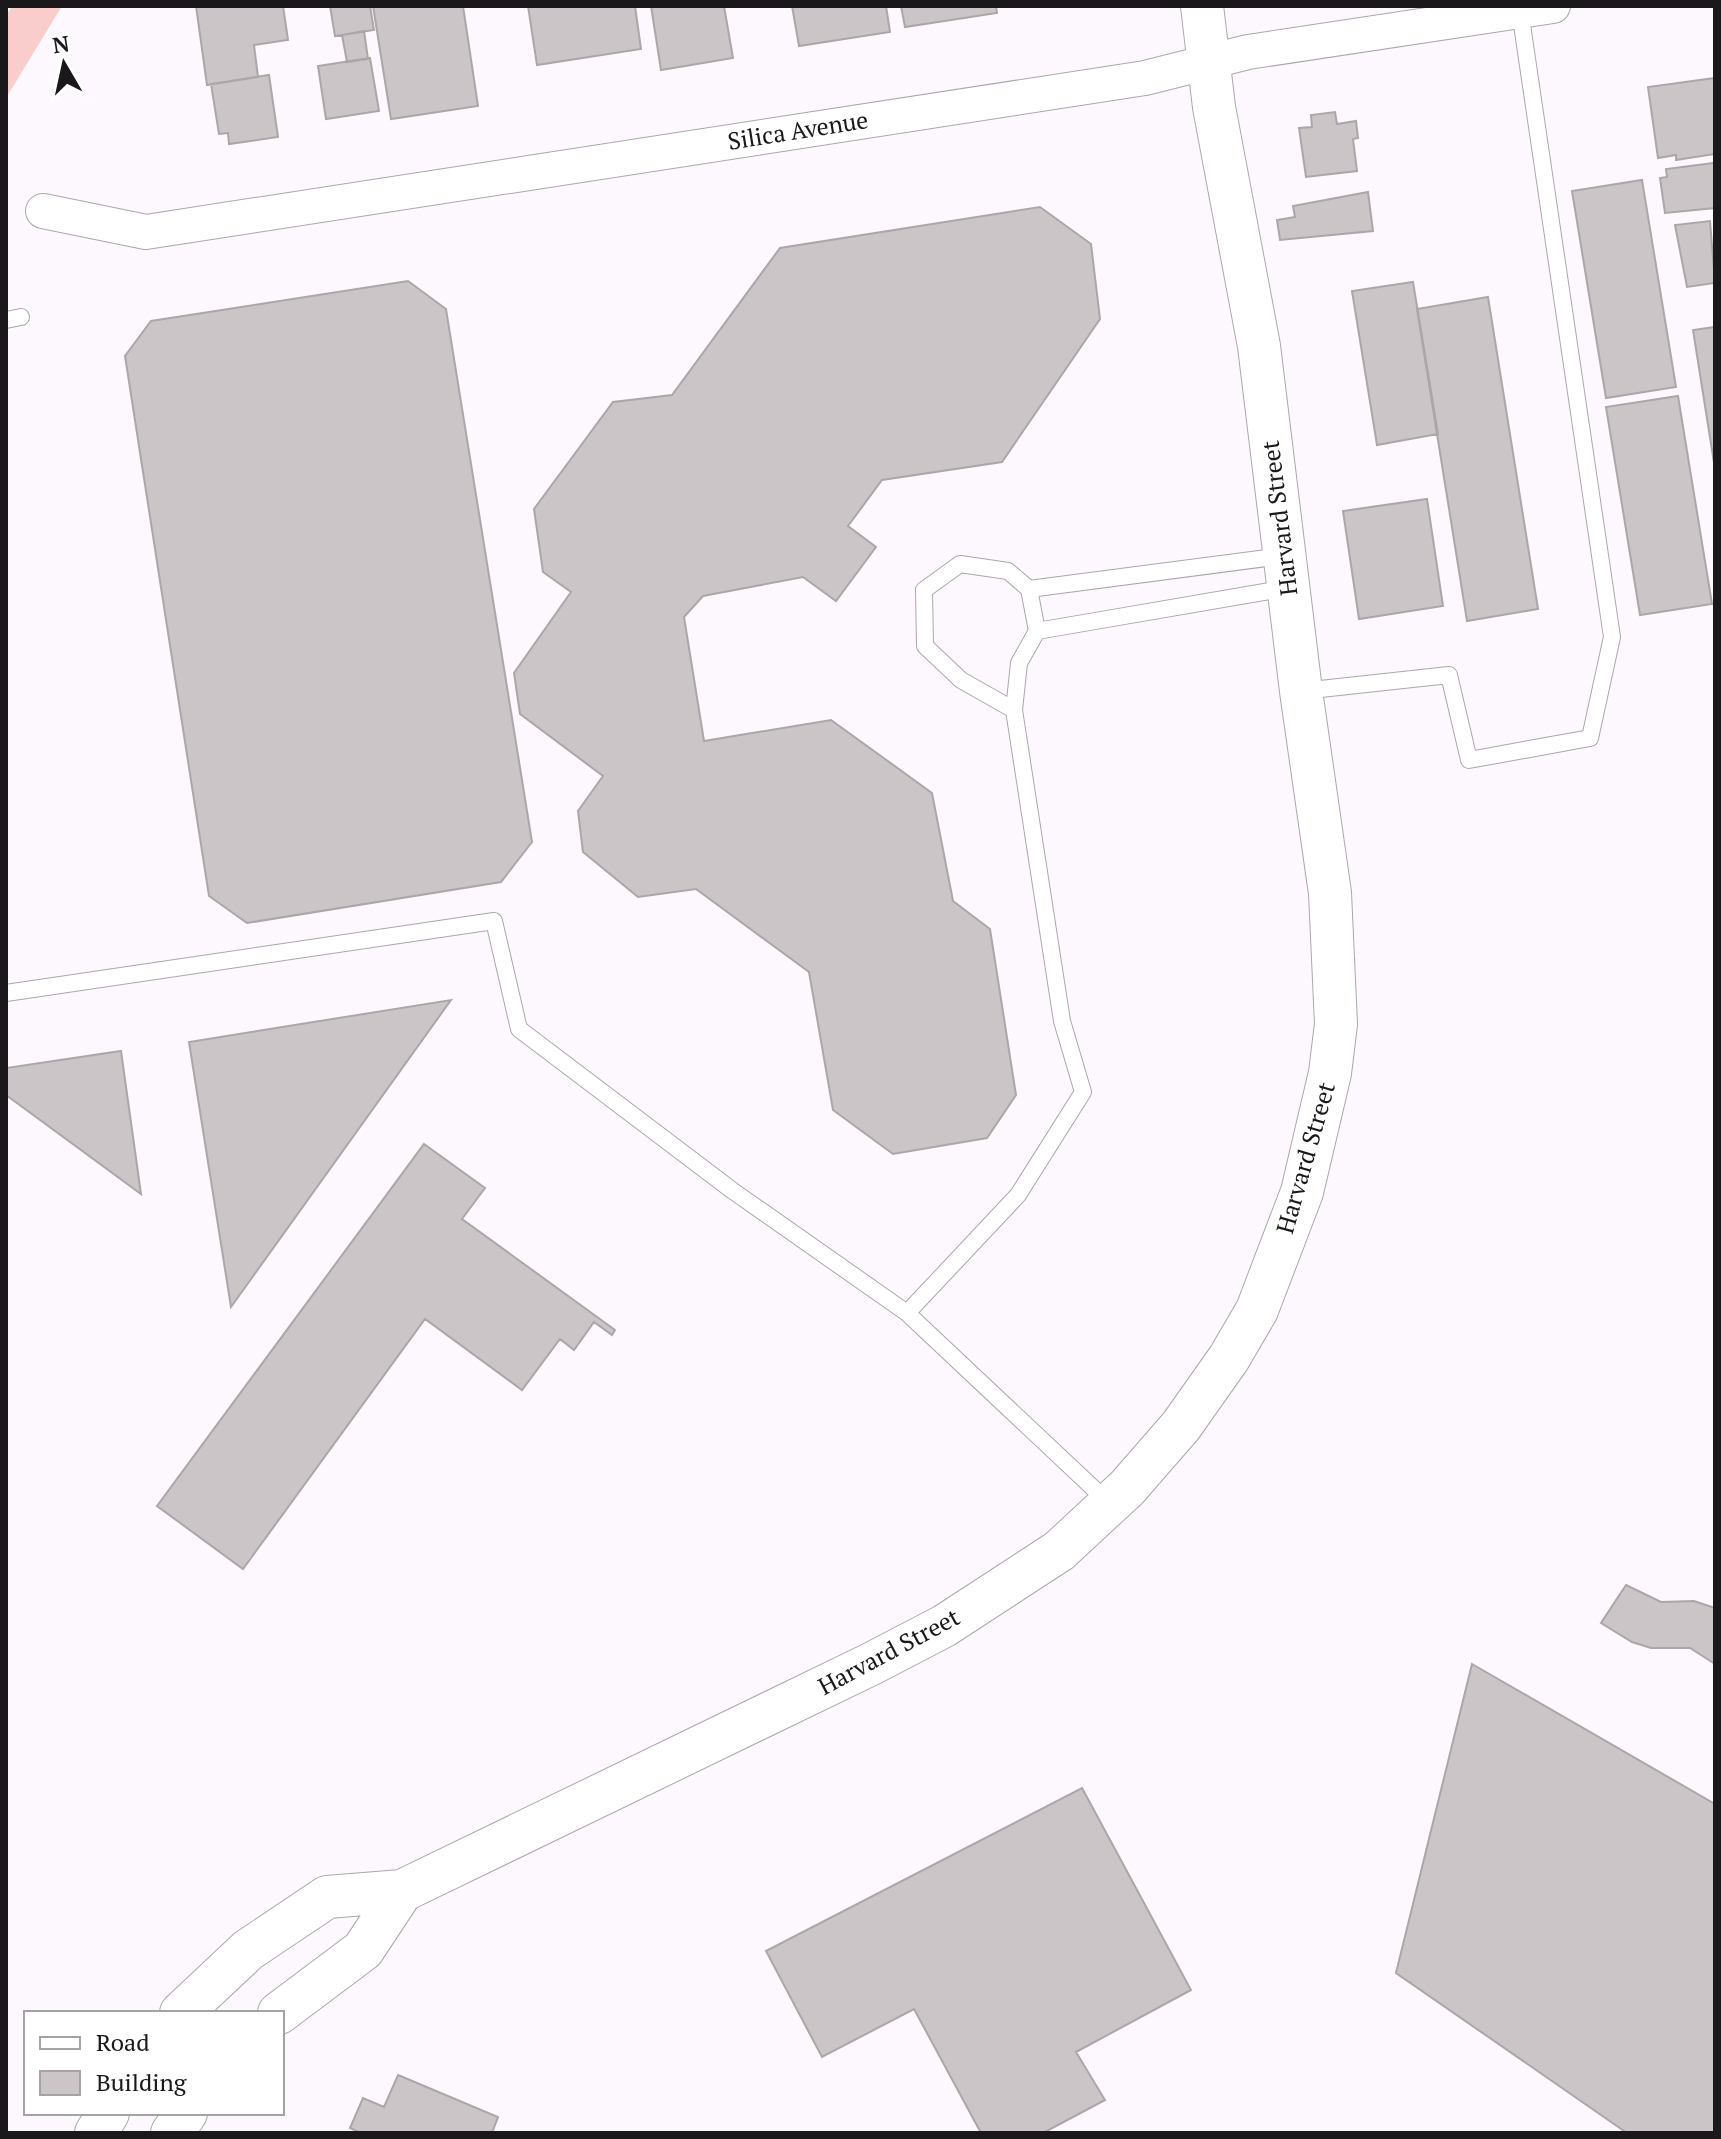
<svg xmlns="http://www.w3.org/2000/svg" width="1721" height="2139" font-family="'PT Serif',serif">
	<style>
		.green { fill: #f9cdcb }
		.building { fill: #ccc5c7; stroke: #aca6a8; stroke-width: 2 }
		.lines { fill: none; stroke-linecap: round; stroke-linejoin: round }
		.service-casing { stroke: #aba7ab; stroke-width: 18 }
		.minor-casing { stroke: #aba7ab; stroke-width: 36 }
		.tertiary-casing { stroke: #aba7ab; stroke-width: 44 }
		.service { stroke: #fff; stroke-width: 16 }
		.minor { stroke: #fff; stroke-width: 34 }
		.tertiary { stroke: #fff; stroke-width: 42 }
		.labels { text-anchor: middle; stroke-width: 8; stroke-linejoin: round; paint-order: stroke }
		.street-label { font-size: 24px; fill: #1a181a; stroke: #fff }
	</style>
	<rect width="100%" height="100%" fill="#fdf8fd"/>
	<!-- green -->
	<path class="green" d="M12,6H62L6,98V16Z"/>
	<!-- building -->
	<path class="building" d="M196,6H283L288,40L254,45L258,77L207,85Z
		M330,6H370L374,30L335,36Z
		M373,6H463L478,106L391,119Z
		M528,6H635L641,49L537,65Z
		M651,6H724L733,58L661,70Z
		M792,6H886L890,32L799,46Z
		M901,6H996L997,13L905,27Z
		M364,31L368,59L347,62L342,35Z
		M370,58L379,111L326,119L318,66Z
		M269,75L278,137L229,144L228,133L219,134L211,84Z
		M1715,78V154L1676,160V155L1658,158L1648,87Z
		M1335,112L1337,124L1356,121L1358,138L1353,139L1357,171L1306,177L1299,128L1312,127L1311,115Z
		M1714,163L1715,208L1665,213L1660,178L1667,177L1666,169Z
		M1642,180L1676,387L1606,398L1572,191Z
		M1368,192L1373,231L1280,240L1277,220L1295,217L1293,206Z
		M1040,207L1091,244L1100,319L1002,462L882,480L848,526L876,547L836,601L803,577L703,596L684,617L704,741L831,720L932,793L953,901L990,929L1016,1095L987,1138L893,1154L833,1110L809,972L696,889L638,897L583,852L578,811L603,776L520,714L514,673L571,592L543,572L534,509L613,402L672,395L780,248Z
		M1710,221L1715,283L1687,287L1675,225Z
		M408,281L446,309L532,842L501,882L247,923L209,896L125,356L151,321Z
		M1413,282L1438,434L1377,445L1352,291Z
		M1488,297L1538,609L1467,621L1417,309Z
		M1715,327V469L1693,330Z
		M1678,396L1712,604L1640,615L1606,407Z
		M1427,499L1443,606L1359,619L1343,511Z
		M451,1000L231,1307L189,1042Z
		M121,1051L141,1194L6,1095V1068Z
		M424,1144L485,1188L462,1219L615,1330L612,1335L594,1322L574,1350L560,1339L522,1390L425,1319L243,1569L157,1506Z
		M1626,1585L1661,1602L1694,1601L1715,1608V1664L1690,1648H1651L1632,1642L1601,1623Z
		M1472,1664L1715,1804V2133H1627L1396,1973Z
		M1082,1788L1191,1990L1076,2052L1105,2100L1043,2133H981L914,2009L822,2057L766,1951Z
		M398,2075L498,2117L492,2133H361L350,2128L363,2098L384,2107Z"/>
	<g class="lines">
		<!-- service casing -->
		<g class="service-casing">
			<path id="service" d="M6,320L21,317
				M1029,589L1037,631
				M1302,691L1449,675L1469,760L1590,738L1612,637L1520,11
				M1014,710L1019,663L1037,631L1287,588
				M6,993L494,921L519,1029L733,1191L907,1313L1108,1502
				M907,1313L1018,1195L1083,1092L1062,1021L1014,710L961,680L925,646L924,590L960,564L1008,571L1029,589L1282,556"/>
		</g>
		<!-- minor casing -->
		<g class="minor-casing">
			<path id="minor" d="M43,211L146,232L1145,78L1248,52L1553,6"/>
		</g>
		<!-- tertiary casing -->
		<g class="tertiary-casing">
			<path id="tertiary" d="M181,2013L248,1950L327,1897L402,1891L871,1664L944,1626L1059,1551L1127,1488L1181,1426L1229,1358L1257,1310L1302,1192L1330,1073L1336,1024L1330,893L1301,691L1259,346L1214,107L1202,6
				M279,2013L363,1950L402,1891
				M96,2133L108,2113
				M172,2133L186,2113"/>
		</g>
		<!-- service -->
		<use href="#service" class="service"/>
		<!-- minor -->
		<use href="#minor" class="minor"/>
		<!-- tertiary -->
		<use href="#tertiary" class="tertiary"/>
	</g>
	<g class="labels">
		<!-- street labels -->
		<g class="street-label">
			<text transform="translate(798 131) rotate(-9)" y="8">Silica Avenue</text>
			<text transform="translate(1280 518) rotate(-97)" y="8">Harvard Street</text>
			<text transform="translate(1306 1158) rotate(-74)" y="8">Harvard Street</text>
			<text transform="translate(889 1652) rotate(-28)" y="8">Harvard Street</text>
		</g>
	</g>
	<!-- border -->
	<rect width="1721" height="2139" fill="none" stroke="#1a181a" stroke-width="16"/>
	<!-- legend -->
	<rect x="24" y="2011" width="260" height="104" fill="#ffffff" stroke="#a3a3a3" stroke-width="2"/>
	<rect x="40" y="2037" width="40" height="12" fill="#ffffff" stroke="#a3a3a3" stroke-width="2"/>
	<text x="96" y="2051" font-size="24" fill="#1a181a">Road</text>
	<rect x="40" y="2071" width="40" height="24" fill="#ccc5c7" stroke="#a3a3a3" stroke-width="2"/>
	<text x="96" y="2091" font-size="24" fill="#1a181a">Building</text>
	<!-- north arrow -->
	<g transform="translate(64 64) rotate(351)" stroke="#ffffff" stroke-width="6" paint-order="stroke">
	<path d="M0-6L14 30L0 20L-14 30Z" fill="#1a181a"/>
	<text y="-12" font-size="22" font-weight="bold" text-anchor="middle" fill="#1a181a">N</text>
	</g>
</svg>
